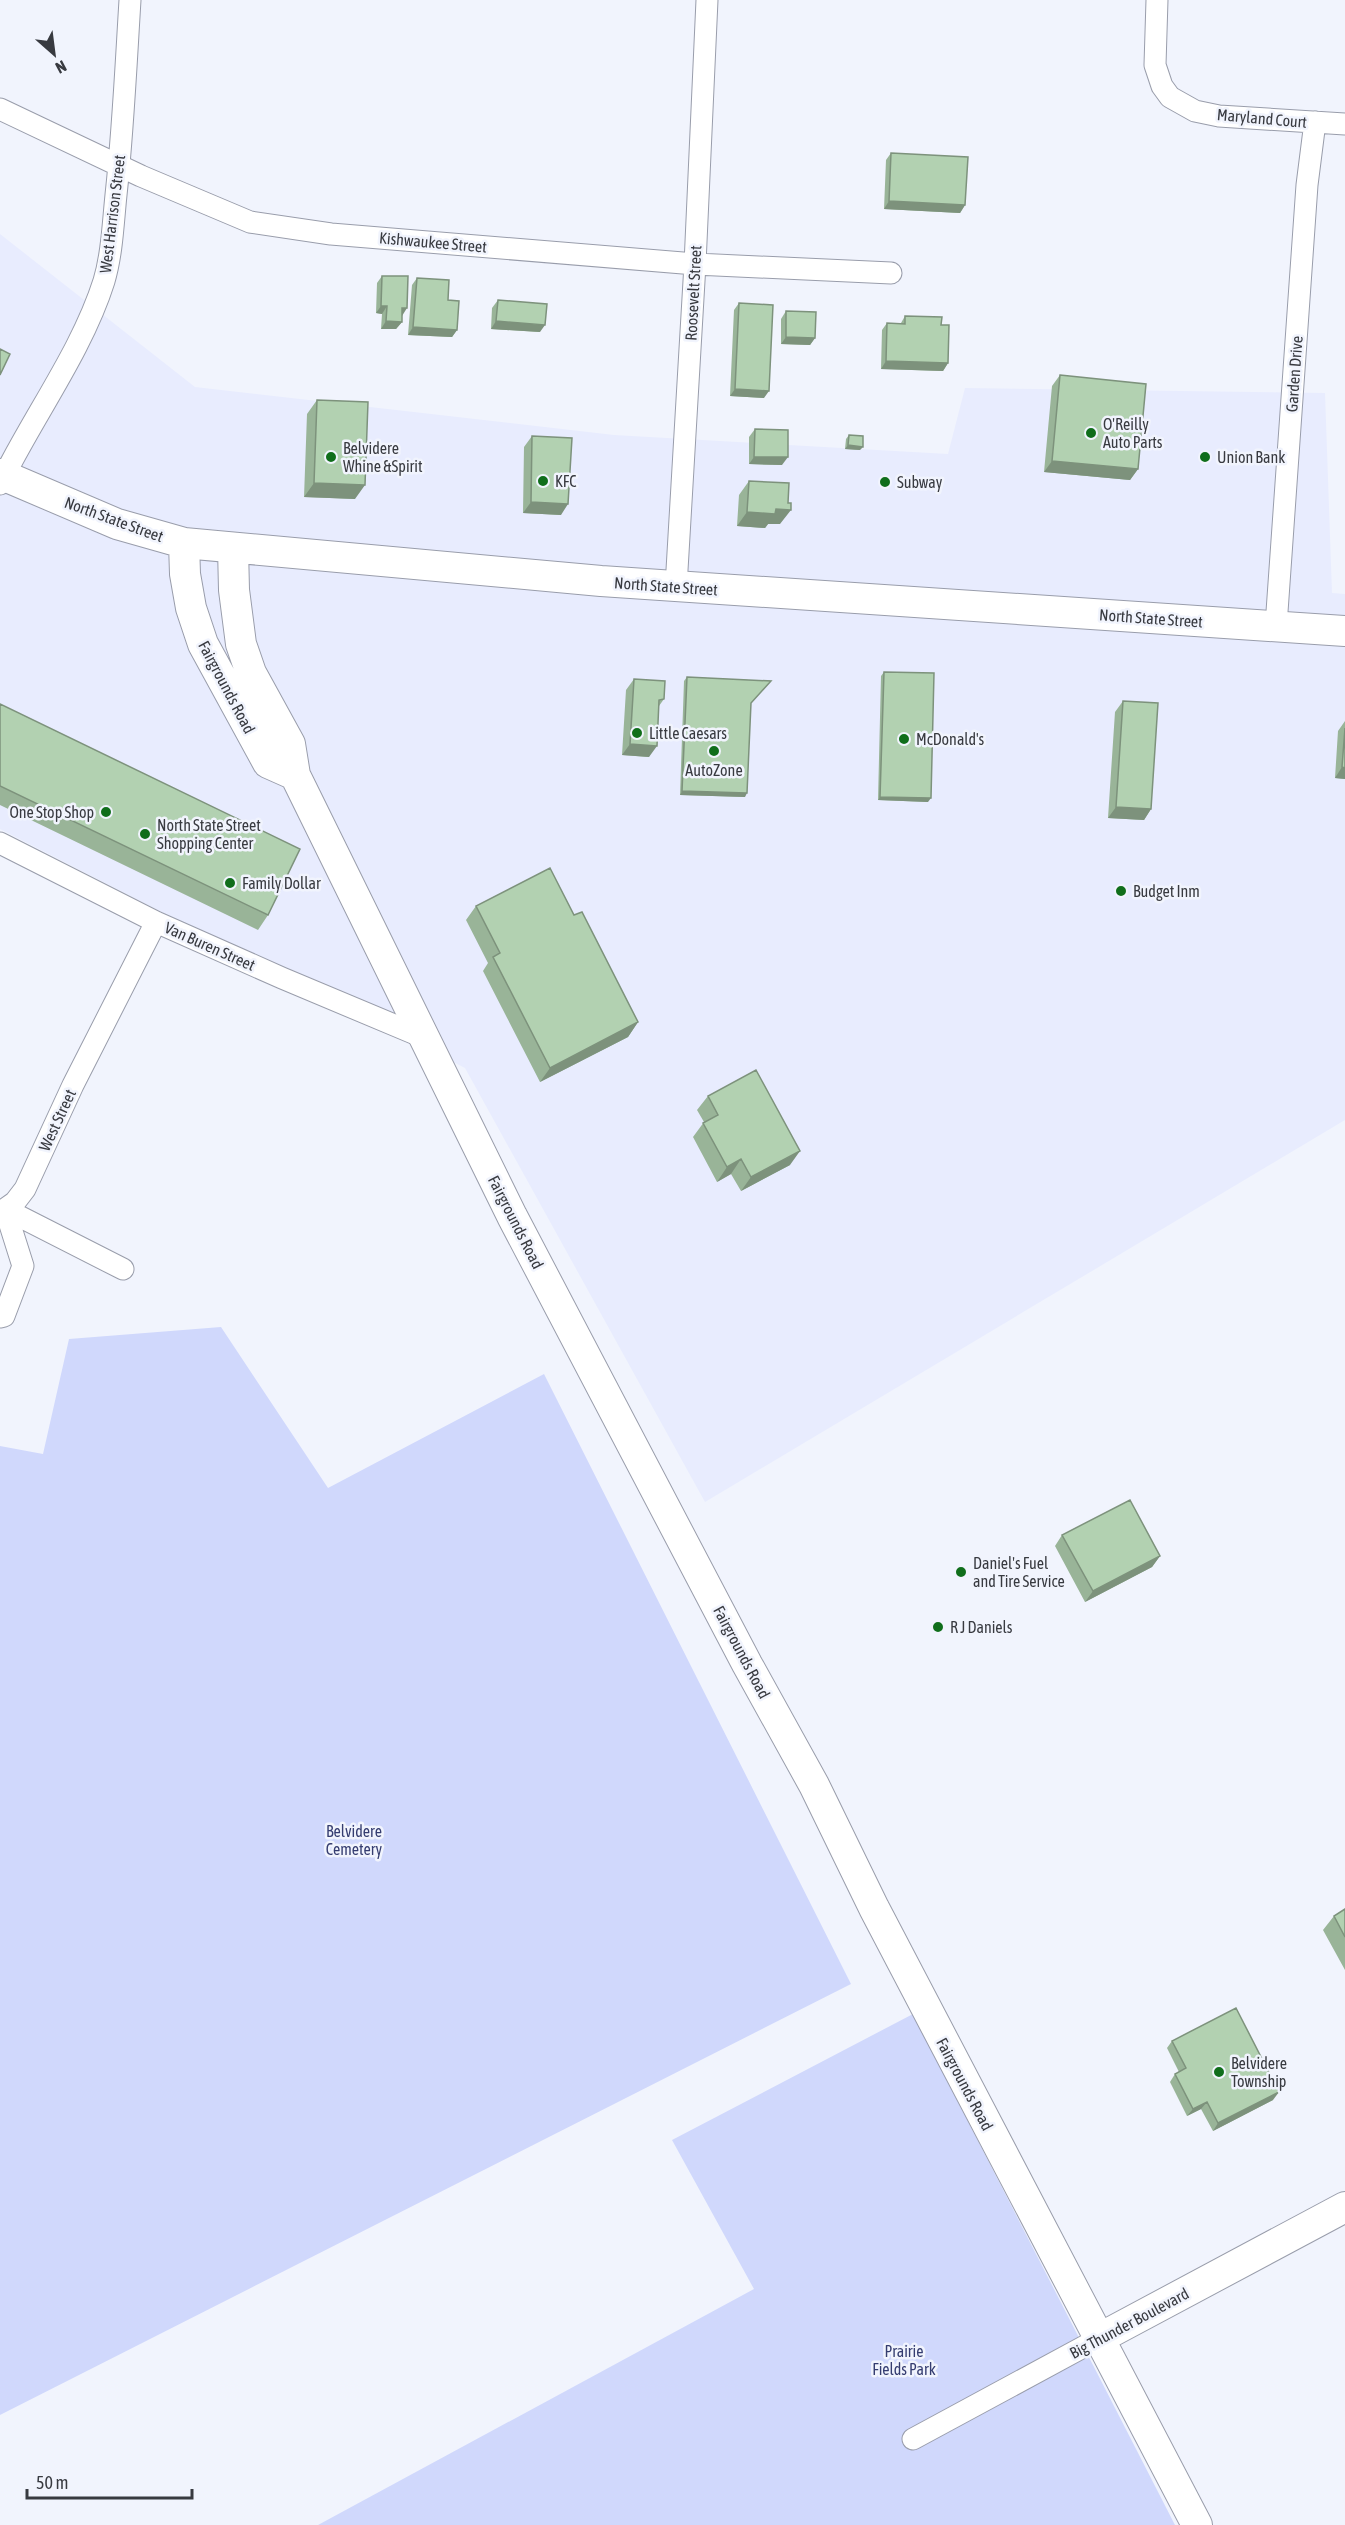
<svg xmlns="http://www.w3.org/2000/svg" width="1345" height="2525" font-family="'Asap Condensed',sans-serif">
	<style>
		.built { fill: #e8ecfe }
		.green { fill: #d0d8fc }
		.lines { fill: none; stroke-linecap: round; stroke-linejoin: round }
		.minor-casing { stroke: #999dab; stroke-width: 23 }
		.secondary-casing { stroke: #999dab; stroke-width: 32 }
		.minor { stroke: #fff; stroke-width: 21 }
		.secondary { stroke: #fff; stroke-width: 30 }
		.wall { fill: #99b498 }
		.shaded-wall { fill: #7d927c }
		.building { fill: #b2d1b1; stroke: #7d927c; stroke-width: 1.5 }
		.poi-dot { fill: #106e1b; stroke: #f1f4fd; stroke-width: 2 }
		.labels { text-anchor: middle; stroke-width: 5; stroke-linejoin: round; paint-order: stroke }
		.street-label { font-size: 16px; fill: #383a40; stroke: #f1f4fd }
		.poi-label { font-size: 16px; fill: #383a40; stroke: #f1f4fd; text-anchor: start }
		.park-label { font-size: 16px; fill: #353d70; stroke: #f1f4fd }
	</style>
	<rect width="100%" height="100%" fill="#f1f4fd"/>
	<!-- built -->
	<path class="built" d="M0,234L195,387L614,435L948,454L965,388L1325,393L1332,593L1345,594V1120L705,1502L465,1068L0,829Z"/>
	<!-- green -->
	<path class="green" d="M221,1327L328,1488L544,1374L851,1984L0,2415V1446L43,1454L69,1339Z
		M913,2014L1175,2525H318L754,2289L672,2140Z"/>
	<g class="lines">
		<!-- minor casing -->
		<g class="minor-casing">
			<path id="minor" d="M1157,0L1155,65L1162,86L1170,97L1195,111L1219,116L1345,124
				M0,109L141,176L250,222L331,234L695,264L891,273
				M0,484C32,418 82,351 104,281C112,254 113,224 116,195C123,131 126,65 130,0
				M676,587L695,264L707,0
				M1276,626L1307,185L1315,122
				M0,843L156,922L282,978L425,1038
				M0,1212L5,1209L123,1269
				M0,1317L4,1316L23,1266L5,1209L15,1202L25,1189L73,1085L156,922
				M913,2439L1098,2339"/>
		</g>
		<!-- secondary casing -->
		<g class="secondary-casing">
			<path id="secondary" d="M0,474L117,524L184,543L601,581L1345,631
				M184,543L185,574L191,608L203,644L268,763L295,775
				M233,548L234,590L241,644L251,673L290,744L295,775L512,1216L747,1664L814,1785L874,1908L1197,2525
				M1098,2339L1345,2207"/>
		</g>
		<!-- minor -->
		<use href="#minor" class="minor"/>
		<!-- secondary -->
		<use href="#secondary" class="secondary"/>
	</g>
	<!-- wall -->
	<path class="wall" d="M891,153L965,205L960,213L884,209L886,160Z
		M382,276L402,316V322L396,329H381L382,314L376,313L377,283Z
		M417,278L448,300L457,330L452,337L408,335L412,285Z
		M498,300L540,332L491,329L492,308Z
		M739,303L764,398L730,396L734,310Z
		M786,311L815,338L810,345L781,344V319Z
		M905,316L941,325L948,363L943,371L881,369L882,330L887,323H901Z
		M1060,375L1138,469L1130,480L1044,472L1052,386Z
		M317,400L355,499L304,497L307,414Z
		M755,429L782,465L749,464V437Z
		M849,435L860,450L845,449L846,439Z
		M532,436L561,515L523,513L524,447Z
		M749,481L780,524H768L765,528L737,526L739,495Z
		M884,672L928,802L878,800L881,676Z
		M687,677L771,681L751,703L745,797L680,795L684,681Z
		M634,679L664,699L659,706L649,757L622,755L626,690Z
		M1123,701L1151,809L1144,820L1108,818L1115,712Z
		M0,704L268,915L258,930L0,805Z
		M1345,721V779L1335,778L1338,731Z
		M476,906L574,915L638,1022L628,1037L540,1082L483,971L488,963L466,920Z
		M708,1096L790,1165L741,1191L731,1174L717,1182L693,1137L704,1122L697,1110Z
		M1062,1535L1160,1556L1152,1567L1085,1602L1055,1546Z
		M1345,1909V1970L1323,1930L1334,1916Z
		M1172,2041L1273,2100L1213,2131L1201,2109L1187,2116L1170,2082L1175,2074L1179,2072L1167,2048Z"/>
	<!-- shaded-wall -->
	<path class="shaded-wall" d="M889,201L965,205L960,213L884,209Z
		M381,306H387L382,314L376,313Z
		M402,308H407L402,316Z
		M386,321L402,322L396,329H381Z
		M496,321L545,325L540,332L491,329Z
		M413,327L457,330L452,337L408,335Z
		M786,337L815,338L810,345L781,344Z
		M886,361L948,363L943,371L881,369Z
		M735,389L769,391L764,398L730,396Z
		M848,445L863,447L860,450L845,449Z
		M754,457H788L782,465L749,464Z
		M1052,461L1138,469L1130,480L1044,472Z
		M314,483L365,485L355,499L304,497Z
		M531,502L568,504L561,515L523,513Z
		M776,509L791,510L780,524H768L765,528L737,526L747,512Z
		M630,744L657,746L649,757L622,755Z
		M1342,767L1345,768V779L1335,778Z
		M682,791L747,793L745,797L680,795Z
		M880,797L931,798L928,802L878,800Z
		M1116,807L1151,809L1144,820L1108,818Z
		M638,1022L628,1037L540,1082L550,1068Z
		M800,1151L790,1165L741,1191L751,1177Z
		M741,1159L731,1174L717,1182L727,1167Z
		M1160,1556L1152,1567L1085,1602L1093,1591Z
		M1279,2092L1273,2100L1213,2131L1218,2123Z
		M1207,2102L1201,2109L1187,2116L1193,2109Z"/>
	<!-- building -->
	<path class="building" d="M891,153L968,157L965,205L889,201Z
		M382,276H408L407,308H402V322L386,321L387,306H381Z
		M417,278L449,280L448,300L459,301L457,330L413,327Z
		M498,300L547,304L545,325L496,321Z
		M739,303L773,305L769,391L735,389Z
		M786,311L816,312L815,338L786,337Z
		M905,316L942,317L941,325H949L948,363L886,361L887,323L905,324Z
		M0,349L10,354L0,375Z
		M1060,375L1146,384L1138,469L1052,461Z
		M317,400L368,402L365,485L314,483Z
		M755,429L788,430V457H754Z
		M849,435L863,436V447L848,445Z
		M532,436L572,438L568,504L531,502Z
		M749,481L789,483L788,503H791V510L776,509L775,514L747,512Z
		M884,672L934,673L931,798L880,797Z
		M687,677L771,681L751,703L747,793L682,791Z
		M634,679L665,681L664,699L659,700L657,746L630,744Z
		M1123,701L1158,703L1151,809L1116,807Z
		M0,704L300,849L268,915L0,786Z
		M1345,728V768L1342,767Z
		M550,868L574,915L582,912L638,1022L550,1068L493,957L500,953L476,906Z
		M756,1070L800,1151L751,1177L741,1159L727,1167L703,1123L718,1115L708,1096Z
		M1130,1500L1160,1556L1093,1591L1062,1535Z
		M1345,1909V1937L1334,1916Z
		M1236,2008L1279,2092L1218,2123L1207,2102L1193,2109L1175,2074L1186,2068L1172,2041Z"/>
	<!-- markers -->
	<g class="poi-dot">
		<circle cx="1091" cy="433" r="6"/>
		<circle cx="331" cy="457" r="6"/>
		<circle cx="1205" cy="457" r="6"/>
		<circle cx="543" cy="481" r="6"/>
		<circle cx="885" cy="482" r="6"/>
		<circle cx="637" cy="733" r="6"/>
		<circle cx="904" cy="739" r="6"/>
		<circle cx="714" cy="751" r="6"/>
		<circle cx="106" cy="812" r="6"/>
		<circle cx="145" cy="834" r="6"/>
		<circle cx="230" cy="883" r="6"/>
		<circle cx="1121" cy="891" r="6"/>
		<circle cx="961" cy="1572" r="6"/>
		<circle cx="938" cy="1627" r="6"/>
		<circle cx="1219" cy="2072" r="6"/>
	</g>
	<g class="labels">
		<!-- street labels -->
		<g class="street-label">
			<text transform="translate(1262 118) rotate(5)" y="6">Maryland Court</text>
			<text transform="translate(112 214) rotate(-83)" y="6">West Harrison Street</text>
			<text transform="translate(433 242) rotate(5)" y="6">Kishwaukee Street</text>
			<text transform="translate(693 293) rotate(-87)" y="6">Roosevelt Street</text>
			<text transform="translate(1294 374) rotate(-86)" y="6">Garden Drive</text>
			<text transform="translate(114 519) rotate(20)" y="6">North State Street</text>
			<text transform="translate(666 586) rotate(4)" y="6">North State Street</text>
			<text transform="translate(1151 618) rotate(4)" y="6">North State Street</text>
			<text transform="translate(227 687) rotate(62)" y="6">Fairgrounds Road</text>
			<text transform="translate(210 946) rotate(24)" y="6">Van Buren Street</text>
			<text transform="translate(57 1120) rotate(-65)" y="6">West Street</text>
			<text transform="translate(516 1222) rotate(63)" y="6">Fairgrounds Road</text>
			<text transform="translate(742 1652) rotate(62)" y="6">Fairgrounds Road</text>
			<text transform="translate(965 2084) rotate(62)" y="6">Fairgrounds Road</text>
			<text transform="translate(1129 2323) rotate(-28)" y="6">Big Thunder Boulevard</text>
		</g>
		<!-- poi labels -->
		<g class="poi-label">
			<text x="1103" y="430">O'Reilly<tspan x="1103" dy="18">Auto Parts</tspan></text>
			<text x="343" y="454">Belvidere<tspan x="343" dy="18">Whine &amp;Spirit</tspan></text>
			<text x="1217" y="463">Union Bank</text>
			<text x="555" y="487">KFC</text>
			<text x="897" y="488">Subway</text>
			<text x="649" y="739">Little Caesars</text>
			<text x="916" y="745">McDonald's</text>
			<text x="714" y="776" text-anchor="middle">AutoZone</text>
			<text x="94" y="818" text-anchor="end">One Stop Shop</text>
			<text x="157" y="831">North State Street<tspan x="157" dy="18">Shopping Center</tspan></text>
			<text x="242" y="889">Family Dollar</text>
			<text x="1133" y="897">Budget Inm</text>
			<text x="973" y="1569">Daniel's Fuel<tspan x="973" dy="18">and Tire Service</tspan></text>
			<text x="950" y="1633">R J Daniels</text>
			<text x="1231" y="2069">Belvidere<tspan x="1231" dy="18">Township</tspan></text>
		</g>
		<!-- park labels -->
		<g class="park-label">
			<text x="354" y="1837">Belvidere<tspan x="354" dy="18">Cemetery</tspan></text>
			<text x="904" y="2357">Prairie<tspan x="904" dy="18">Fields Park</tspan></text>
		</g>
	</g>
	<!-- north arrow -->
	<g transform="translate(54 54) rotate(152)" stroke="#f1f4fd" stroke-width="4.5" paint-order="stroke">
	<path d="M0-4.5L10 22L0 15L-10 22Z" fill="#383a40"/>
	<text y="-9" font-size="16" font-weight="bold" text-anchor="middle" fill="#383a40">N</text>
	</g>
	<!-- scale -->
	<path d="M27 2489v9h165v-9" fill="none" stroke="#383a40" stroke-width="3"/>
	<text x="36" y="2489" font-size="18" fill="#383a40" stroke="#f1f4fd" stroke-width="4.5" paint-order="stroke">50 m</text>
</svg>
